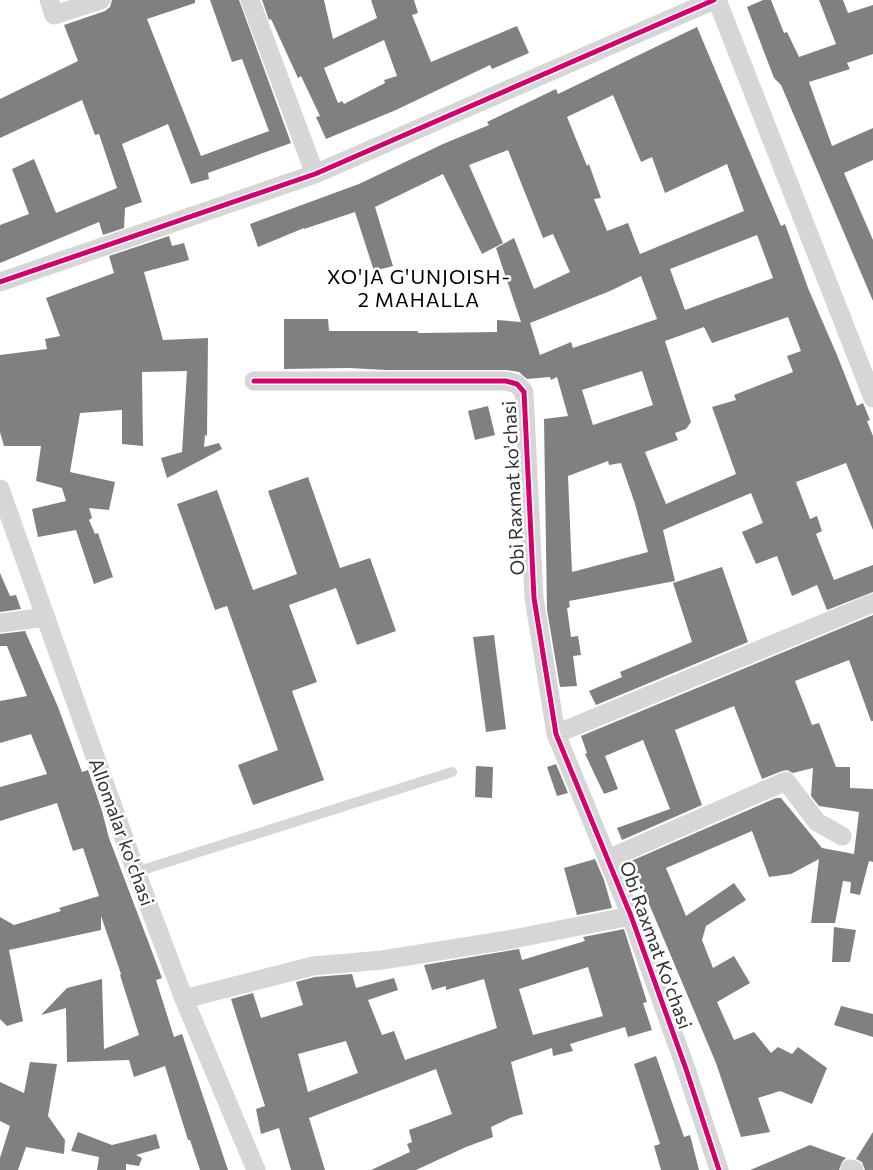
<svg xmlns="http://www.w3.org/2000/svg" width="873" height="1170" font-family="Commissioner,sans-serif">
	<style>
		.building { fill: #808080; fill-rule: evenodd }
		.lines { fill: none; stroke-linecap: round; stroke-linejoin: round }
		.service { stroke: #d6d6d6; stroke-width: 10 }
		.minor { stroke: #d6d6d6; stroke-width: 19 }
		.cycleway-casing { stroke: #fff; stroke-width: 8 }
		.cycleway { stroke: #d6006c; stroke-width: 5 }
		.labels { text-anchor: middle; stroke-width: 5; stroke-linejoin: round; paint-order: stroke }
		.street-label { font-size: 19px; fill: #323232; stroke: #fff }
		.neighbourhood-label { font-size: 20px; letter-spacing: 1px; fill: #000; stroke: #fff }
	</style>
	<rect width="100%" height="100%" fill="#fff"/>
	<!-- building -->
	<path class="building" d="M112,0H195V3L147,19L201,156L269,131L242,59L232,62L210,0H239L291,143L208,173L209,179L191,184L168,124L122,144L142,202L125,208L124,228L103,235L99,222L0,263V225L29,214L12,169L34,159L56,213L117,188L99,134L95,135L82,100L0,138V99L78,61L64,25L105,11L110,7Z
		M262,0H324L333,39L377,18L371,0H414L418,13L412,15L431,62L517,26L529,53L492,69L490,65L396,110L326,139L316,117L320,116L301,76L298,78L271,19L269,20ZM384,40L397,76L384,80L385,83L344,104L342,101L338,103L324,68Z
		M763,0H771L784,33L787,32L799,57L836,44L819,0H843L848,13L873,5V54L847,63L850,69L809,82L832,146L873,128V160L844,173L873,240V301L781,85L774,78L747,7Z
		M697,27L781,226L785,224L808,288L837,355L857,406L863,403L870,420L867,421L873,436V530L846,463L796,482L810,519L817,516L822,531L816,534L834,580L873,565V592L827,610L817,585L792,596L777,556L756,564L742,532L763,523L751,493L663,530L675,581L569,601L570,607L567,608L571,637L578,636L581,655L573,656L577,686L560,687L547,610L544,419L568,416L557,377L551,380L550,377L527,379L519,372L506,370H386L349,368L284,369V319H328L329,331H417L419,333L497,332V320L521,322L496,248L514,238L534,289L570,272L553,234L543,238L508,150L469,165L503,243L482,254L443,174L375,207L393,266L374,271L355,212L304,229V228L258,247L250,224L359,184L443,144L489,125L487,122L556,89L558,94ZM613,95L641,162L652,157L665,193L727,164L744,211L640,254L628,223L607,231L594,199L601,198L589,164L587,166L567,117ZM757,235L773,278L685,310L670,269ZM641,276L657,319L573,348L571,342L540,355L530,323L610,291ZM788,317L801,351L787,356L793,372L734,395L736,400L712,407L736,474L666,504L645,452L678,440L675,433L686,429L691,422L665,341L704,327L712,343ZM642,371L653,405L593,425L582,390ZM608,461L609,465L621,463L635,504L648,552L572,572L568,476Z
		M169,236L172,246L184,243L189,260L144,272L163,340L208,338L207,436L205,435L204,447L219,443L222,449L167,478L161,458L182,452L187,371L142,372L143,446L122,444V410L80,413L70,472L115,482L109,510L89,508L92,518L89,520L95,534L98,533L113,577L94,584L76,530L38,537L32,509L66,501L62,488L36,481L41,446H4L0,432V355L47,349L45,339L60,336L46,298L114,273L109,256Z
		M488,406L495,435L475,440L468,411Z
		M308,477L340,568L370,558L396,631L357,645L336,588L289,605L317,682L292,691L324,780L253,805L238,765L278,750L227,606L215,610L177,504L217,490L253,590L297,574L268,491Z
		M722,567L748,642L596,705L589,691L622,677L620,672L692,642L673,583Z
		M0,573L10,596L16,595L21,609L0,612Z
		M873,615V721H871L849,660L795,681L812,725L819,723L836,767H850V788L873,789V862L869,861L860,895L850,893L851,882L843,881L835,923H811L819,859L791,874L769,877L752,831L666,868L686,916L734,883L746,900L706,926L702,940L713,968L734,956L750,983L717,1002L734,1040L754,1032L771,1053L778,1047L792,1054L798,1047L827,1068L812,1104L780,1091L758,1098L770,1132L741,1137L716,1063L631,861L776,798H781L822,848L854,854L859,812L819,806L811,796L813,768L793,773L787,770L782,771L762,779L734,706L675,730L702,805L622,840L617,828L670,809L643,740L605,756L618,789L604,794L585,754L587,753L581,736Z
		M25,631L58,707L82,772L88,770L102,811L109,838L162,978L156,980L174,1037L182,1034L228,1170H200L190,1140H188L165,1066L134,1077L129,1060L67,1062L66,1008L41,1015L67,988L102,979L104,1049L139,1035L120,975L121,974L101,916V930L9,950L23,1021L7,1026L0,1019V917L14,925L61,911L59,908L99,896L83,848L73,851L57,803L0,821V787L47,774L31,734L0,743V701L27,696L7,646H0V634Z
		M494,635L506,729L486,732L473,637Z
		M556,764L568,793L557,796L547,767Z
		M476,766L493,767L492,798L475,797Z
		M595,859L604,880L612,908L577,915L564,868Z
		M834,927L856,930L850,962H832Z
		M624,929L647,1002L643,1003L652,1030L628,1037L625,1027L570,1044L573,1051L553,1056L552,1048L511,1062L523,1114L512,1117L491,1127L493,1137L466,1147L416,1170H371L410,1152L407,1144L412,1142L409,1130L452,1114L436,1069L309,1118L325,1170H291L279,1128L261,1134L256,1109L265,1106L231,999L253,993L261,1018L303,1005L296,982L315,977L352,974L356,988L394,978L398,990L368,1000L382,1035L394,1031L405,1060L497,1028L484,979L446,990V986L432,990L424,965L519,949L522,960L585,941L583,937ZM588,967L603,1016L533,1035L519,989ZM346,1041L358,1073L308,1092L298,1054Z
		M841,1006L873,1014V1037L834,1025Z
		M656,1056L684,1137L690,1135L699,1170H661L654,1146L660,1144L634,1064Z
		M30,1062L57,1064L48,1116L65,1140L64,1154L26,1147L18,1170H0V1158L10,1126L0,1121V1082L24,1093Z
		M78,1132L112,1145L156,1134L160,1148L136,1155L142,1158L139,1166L126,1164V1170H97L99,1157L71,1151Z
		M873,1132V1170H865L862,1162L856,1159Z
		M810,1145L846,1158L842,1162L839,1170H750Z"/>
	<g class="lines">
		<!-- service -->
		<path class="service" d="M136,872L452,772"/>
		<!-- minor -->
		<path class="minor" d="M49,0L54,15L101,0
			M250,0L315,174
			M717,0L873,398
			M0,282L315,174L714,0
			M254,381H506L517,384L524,392L534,598L556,734L631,916L686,1069L719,1170
			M0,489L136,872L184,999L256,1170
			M0,623L46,617
			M556,734L873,603
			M608,859L786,781L817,822L842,836
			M184,999L313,966L382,960L508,940L631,916
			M850,1169L854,1170"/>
		<!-- cycleway casing -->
		<g class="cycleway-casing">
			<path id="cycleway" d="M0,282L315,174L714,0
				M254,381H506L517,384L524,392L534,598L556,734L631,916L686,1069L719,1170"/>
		</g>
		<!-- cycleway -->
		<use href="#cycleway" class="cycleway"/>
	</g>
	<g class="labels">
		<!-- street labels -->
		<g class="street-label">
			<text transform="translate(513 488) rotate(-93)" y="7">Obi Raxmat ko'chasi</text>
			<text transform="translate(122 832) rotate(70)" y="7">Allomalar ko'chasi</text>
			<text transform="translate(656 945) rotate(70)" y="7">Obi Raxmat Ko'chasi</text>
		</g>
		<!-- neighbourhood labels -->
		<g class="neighbourhood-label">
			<text x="419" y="284">XO'JA G'UNJOISH-<tspan x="419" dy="23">2 MAHALLA</tspan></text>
		</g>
	</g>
</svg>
